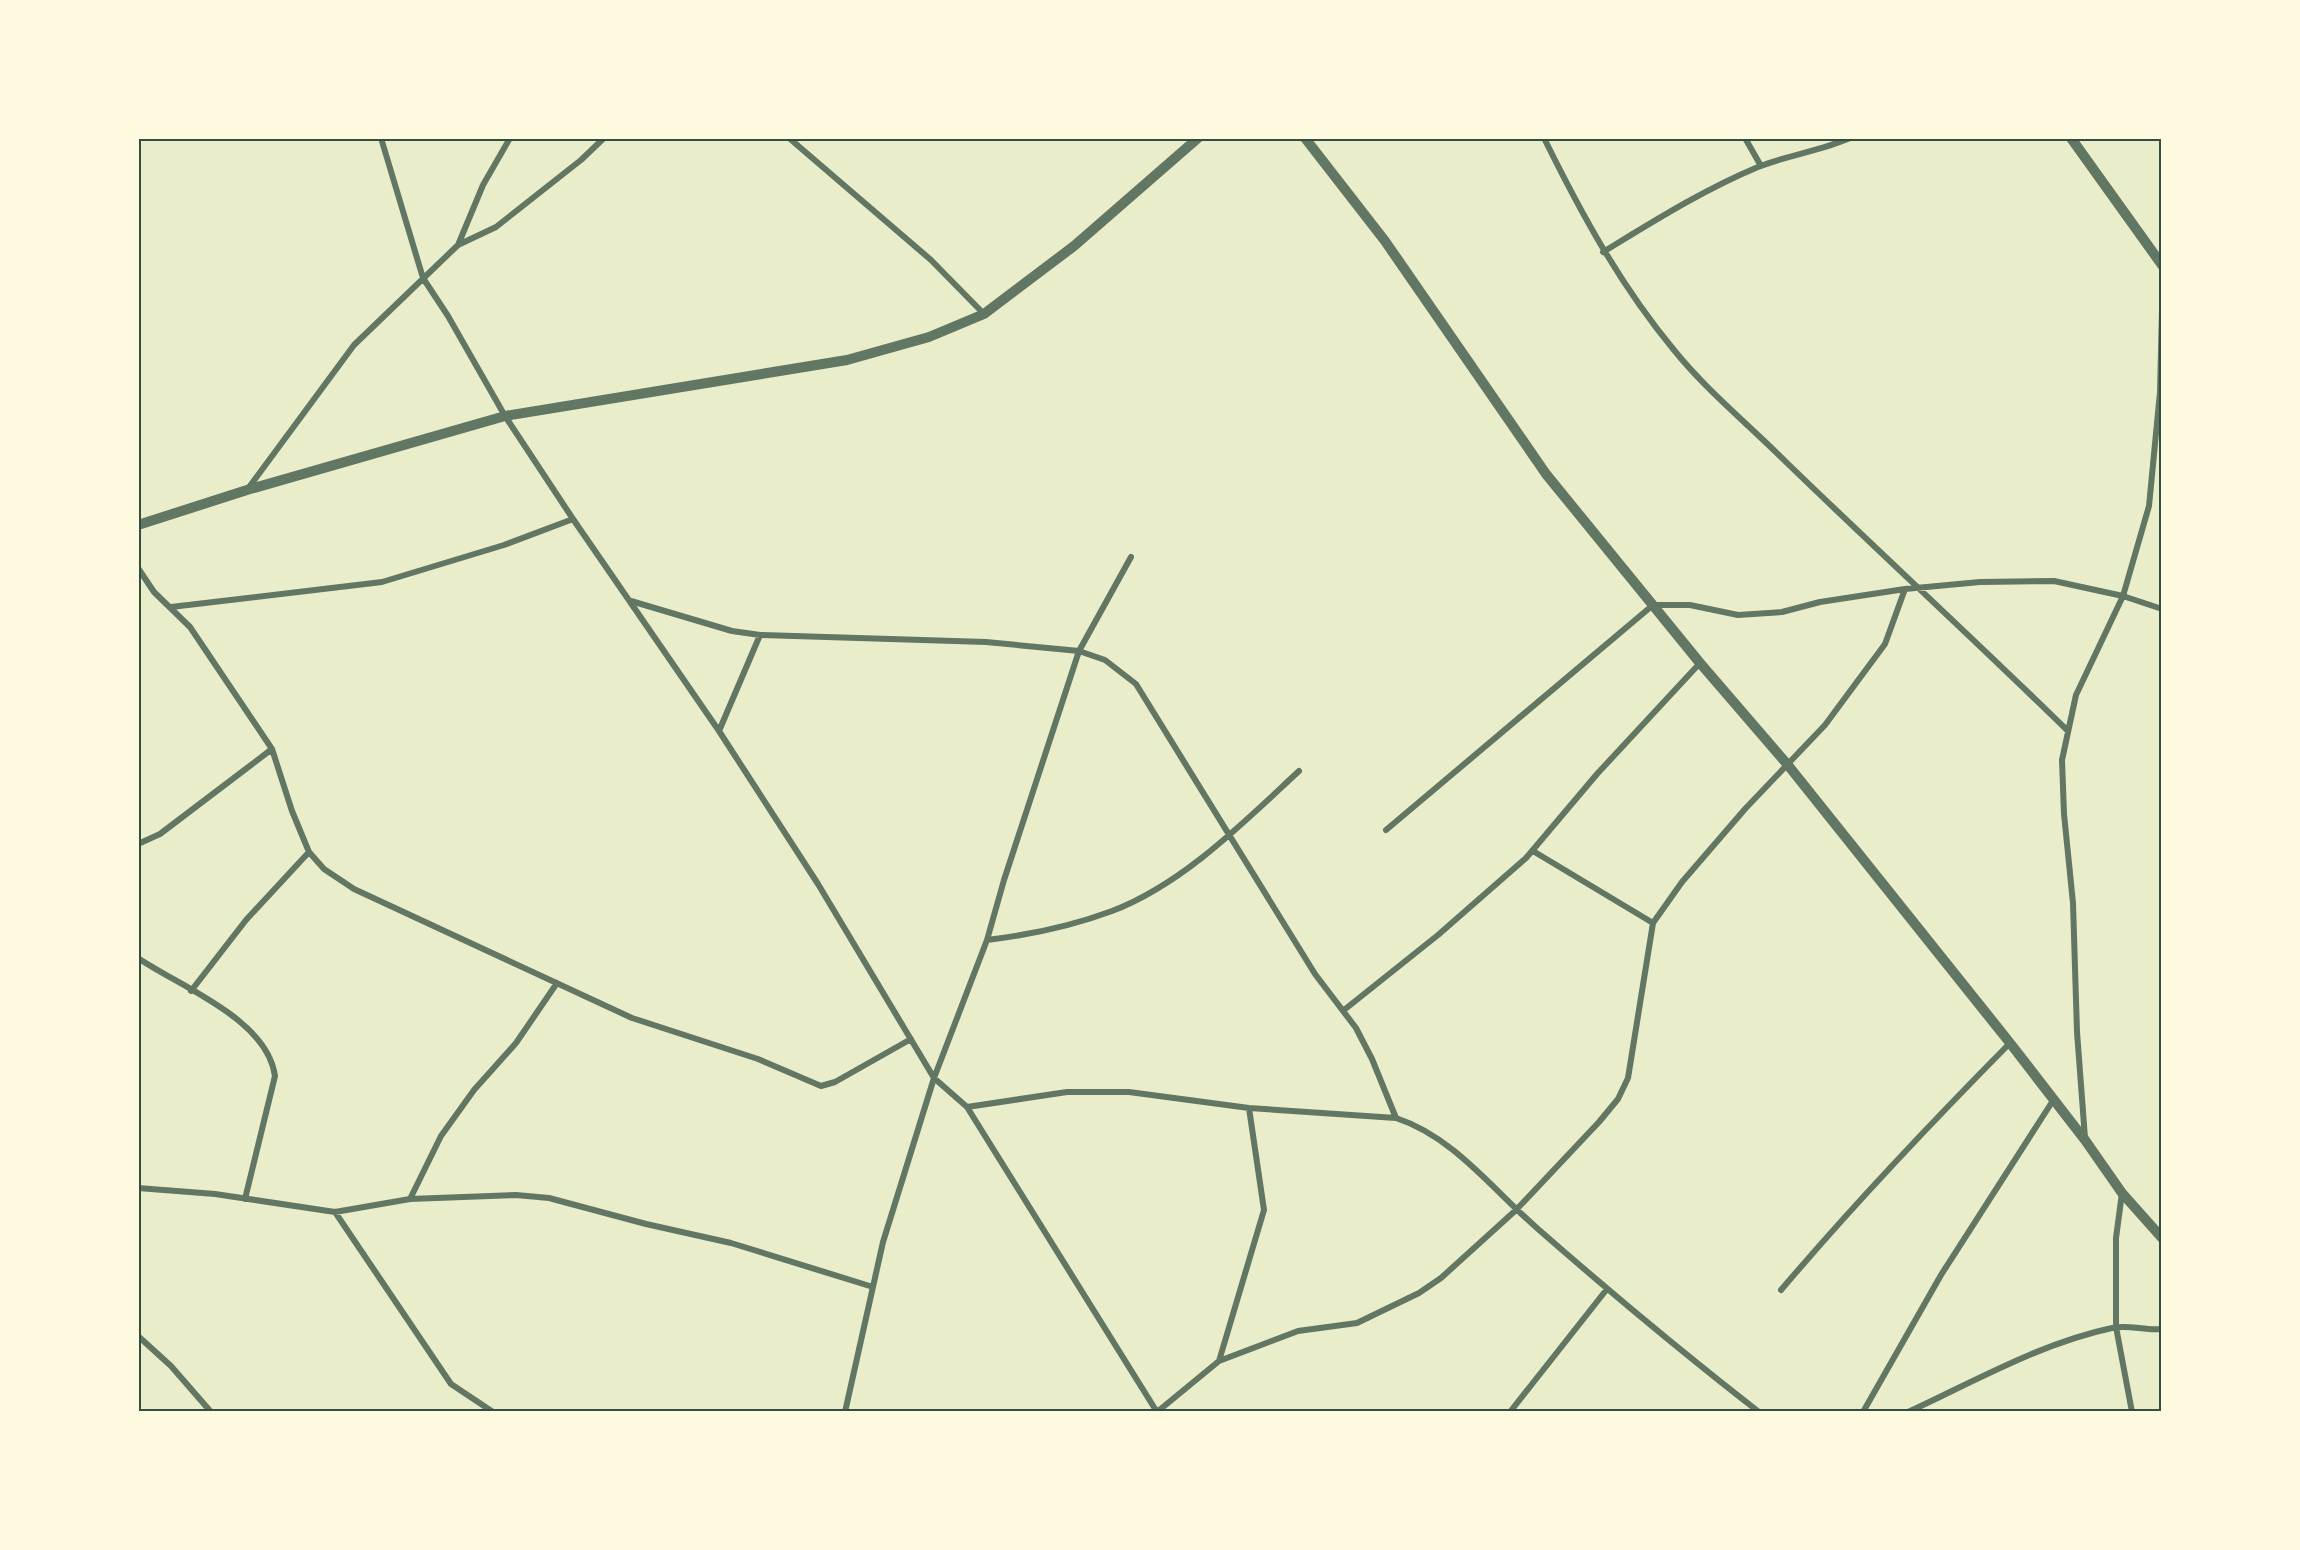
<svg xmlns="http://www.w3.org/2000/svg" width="2300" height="1550" font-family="Literata,serif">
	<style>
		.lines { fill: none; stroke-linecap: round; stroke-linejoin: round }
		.minor { stroke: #617663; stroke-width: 6 }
		.tertiary { stroke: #617663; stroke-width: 10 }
		.neatline { fill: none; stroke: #344e41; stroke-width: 2 }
	</style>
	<rect width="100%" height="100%" fill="#e9edc9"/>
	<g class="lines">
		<!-- minor -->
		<path class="minor" d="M381,138L423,278L448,316L505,416L573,519L719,731L818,884L934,1078L967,1107L1157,1412
			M789,138L931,260L984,314
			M1544,138C1581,213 1620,285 1674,350C1706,390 1749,425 1786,462C1879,552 1975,640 2068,731
			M1745,138L1761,166
			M458,245L496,227L581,160L604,138
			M1603,252C1654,221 1703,190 1758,167C1788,155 1820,151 1850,138
			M247,490L354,345L458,245L483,185L510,138
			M138,568L154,592L190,627L272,749L292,811L309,852L324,869L354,889L632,1018L758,1059L821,1086L835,1082L911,1039
			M631,601L732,631L760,635L986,642L1079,651L1105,660L1136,684L1315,974L1356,1028L1372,1059L1396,1118
			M171,607L382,582L504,545L573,519
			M719,731L760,635
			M1386,830L1653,605H1690L1738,615L1782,612L1820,602L1905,589L1980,582L2054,581L2123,596L2162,609
			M138,844L160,834L272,749
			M1533,851L1653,923
			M987,940C1029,935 1072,926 1112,911C1183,884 1244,822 1299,771
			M138,958C182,988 267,1019 275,1076L245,1199
			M191,991L246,920L309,852
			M1344,1010L1438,935L1526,858L1597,774L1700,663
			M967,1107L1067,1092H1129L1249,1108L1396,1118C1454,1137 1493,1190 1538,1229C1610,1292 1683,1353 1759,1412
			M2085,1138L2077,1032L2073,903L2064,814L2062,760L2076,695L2123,596L2149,506L2160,392L2162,310
			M138,1188L215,1194L335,1212L410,1199L516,1195L549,1198L646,1224L731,1243L873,1287
			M2122,1193L2116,1238V1327L2132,1412
			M410,1199L441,1136L474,1090L516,1043L557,983
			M335,1212L451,1384L493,1412
			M1781,1290C1854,1204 1931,1123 2010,1043
			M138,1336L171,1366L211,1412
			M1219,1361L1264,1210L1249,1108
			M845,1412L883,1242L934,1078L987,940L1004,880L1079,651L1131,557
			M1157,1412L1219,1361L1298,1331L1357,1323L1419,1293L1441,1278L1516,1210L1599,1122L1618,1099L1628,1078L1653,923L1682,882L1745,809L1825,725L1885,644L1905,589
			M1510,1412L1607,1289
			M1863,1412L1941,1275L2054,1099
			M1908,1412C1973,1382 2041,1343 2112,1328C2128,1324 2145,1331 2162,1329"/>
		<!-- tertiary -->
		<path class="tertiary" d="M1305,138L1385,241L1546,474L1700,663L1787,764L2010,1043L2085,1140L2122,1193L2162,1238
			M2071,138L2162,265
			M138,525L247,490L505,416L847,360L929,337L984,314L1074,246L1198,138"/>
	</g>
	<!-- border -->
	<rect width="2300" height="1550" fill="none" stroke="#fefae0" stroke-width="279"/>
	<rect x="140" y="140" width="2020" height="1270" class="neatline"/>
</svg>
